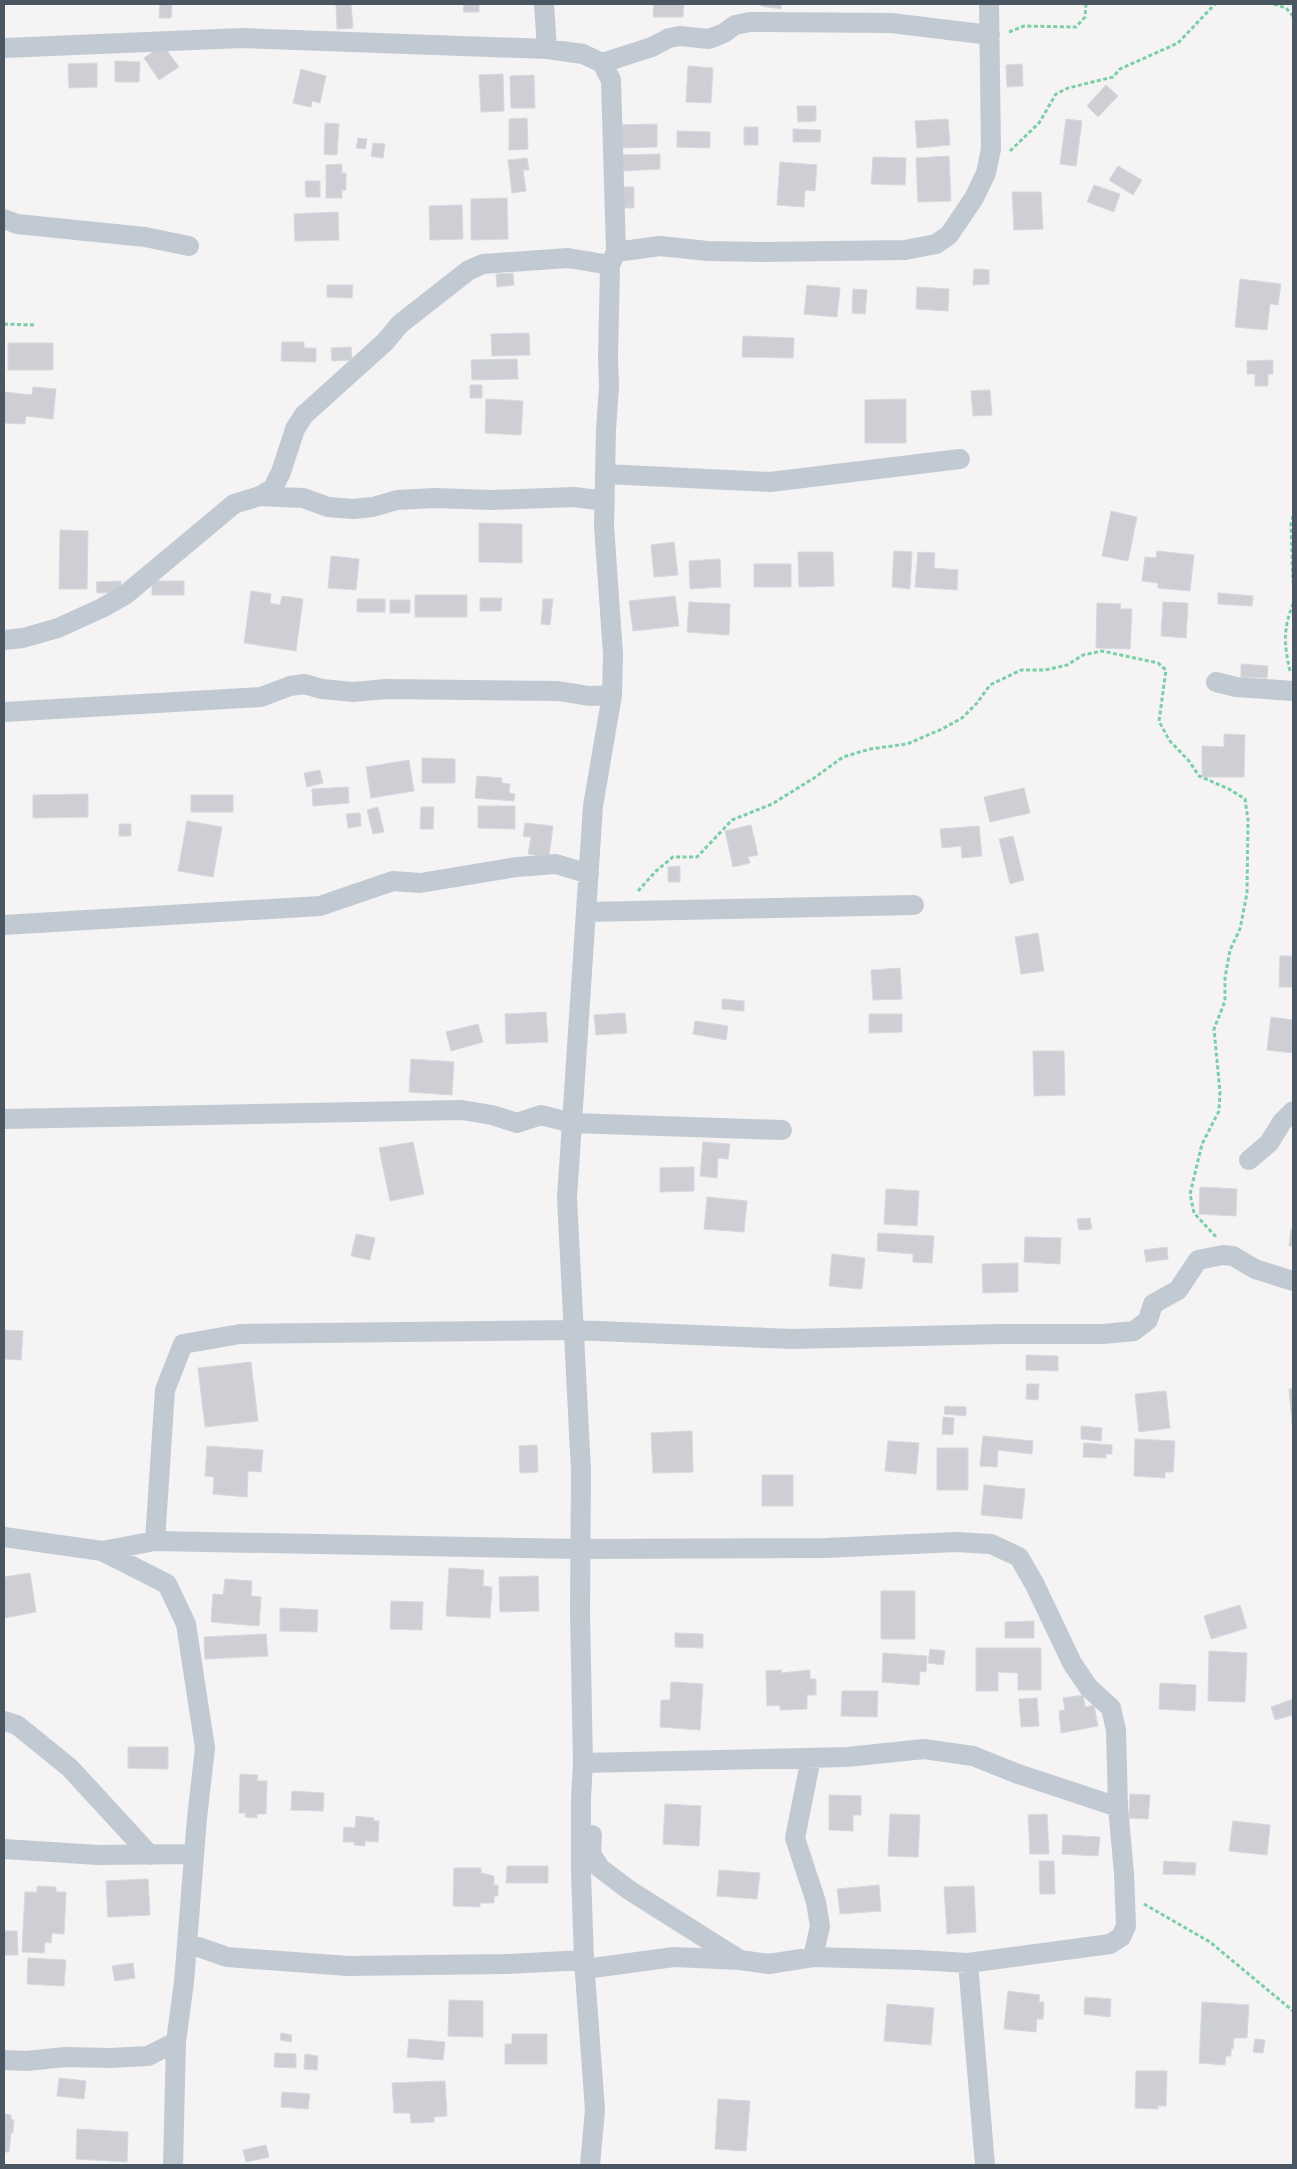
<svg xmlns="http://www.w3.org/2000/svg" width="1297" height="2169" font-family="Figtree,sans-serif">
	<style>
		.building { fill: #cdcfd5; stroke: #d7d9de }
		.lines { fill: none; stroke-linecap: round; stroke-linejoin: round }
		.path { stroke: #7ad0a6; stroke-width: 3; stroke-dasharray: 4 2.5; stroke-linecap: butt }
		.street { stroke: #c1cad2; stroke-width: 20 }
	</style>
	<rect width="100%" height="100%" fill="#f5f3f3"/>
	<!-- building -->
	<path class="building" d="M160,4H172L171,18H159Z
		M336,4H351L353,28L337,29Z
		M464,4H479V12H463Z
		M654,4H684L683,17H653Z
		M761,4H781V9L761,6Z
		M163,45L179,67L159,80L144,58Z
		M115,61L140,62L139,82H115Z
		M97,63V87L69,88L68,64Z
		M1022,64L1023,86L1007,87L1006,65Z
		M688,66L713,68L711,103L686,102Z
		M301,69L326,76L320,103L312,101L311,107L293,103Z
		M503,74L504,111L481,112L479,75Z
		M534,75L535,108H511L510,76Z
		M1106,85L1118,96L1098,117L1087,106Z
		M797,106H816V121L798,122Z
		M527,118L528,149L509,150V119Z
		M948,119L950,145L917,148L915,121Z
		M1066,119L1082,121L1076,166L1060,164Z
		M325,123L339,124L337,155L324,154Z
		M657,124V147L616,148V125Z
		M744,127H758V145H744Z
		M793,129L821,130L820,142H793Z
		M677,131L710,132V148L677,147Z
		M358,138L367,139L365,149L356,148Z
		M373,143L385,144L383,158L371,156Z
		M660,154V169L622,171V155Z
		M949,156L951,201L918,202L916,158Z
		M873,157L906,158L905,185L871,184Z
		M527,158L529,170H523L526,191L512,193L508,160Z
		M780,162L817,165L815,191L805,190L804,207L777,205Z
		M342,164V173H346V190H342V198H326V165Z
		M1118,166L1142,180L1133,195L1109,180Z
		M305,181H320V197H306Z
		M1094,185L1120,194L1114,212L1087,202Z
		M622,187H634V208H622Z
		M1012,192H1041L1043,229L1014,230Z
		M507,198L508,239L471,240V199Z
		M462,205L463,239L430,240L429,206Z
		M338,212L339,240L295,241L294,214Z
		M974,269L989,270V284L973,285Z
		M513,273L514,285L497,287L496,274Z
		M1240,279L1281,284L1278,305L1270,304L1267,330L1235,327Z
		M327,285H353L352,298L327,297Z
		M807,285L840,288L837,317L804,314Z
		M917,287L949,289L948,311L916,309Z
		M853,289L867,290L865,314L852,313Z
		M529,333L530,355L492,356L491,334Z
		M743,336L794,338L793,358L742,357Z
		M282,342H304V348H316V362L281,361Z
		M8,343H53V370H8Z
		M351,347L352,360L332,361L331,348Z
		M517,359L518,379L472,380L471,360Z
		M1273,360V374H1268V386H1255V374H1247V361Z
		M470,385H482V398H470Z
		M33,387L56,389L53,419L26,416L25,424L4,423V392L32,395Z
		M990,390L992,415L973,416L971,391Z
		M486,399L523,401L521,435L485,433Z
		M906,399V443H865V400Z
		M1111,511L1137,517L1128,561L1102,556Z
		M479,523L522,524V563L479,562Z
		M60,530L88,531L87,589H59Z
		M674,542L678,575L654,577L651,545Z
		M894,551L912,552L910,589L892,587Z
		M1157,551L1194,555L1190,591L1158,588V583L1142,581L1145,557L1156,558Z
		M798,552H833L834,586L799,587Z
		M918,552L935,553L934,568L958,570L957,590L915,587Z
		M331,556L359,559L356,590L328,588Z
		M720,559L721,587L690,589L689,561Z
		M754,564H791V587H754Z
		M121,581V593H97L96,582Z
		M152,581H184V595H152Z
		M251,591L271,594L270,603L280,605L282,596L303,599L296,651L244,643Z
		M1218,593L1253,596L1252,606L1218,604Z
		M415,595H467V617H415Z
		M675,596L679,626L633,631L629,601Z
		M480,598H502L501,611H480Z
		M357,599H385V612H357Z
		M543,599H553L550,625L541,624Z
		M390,600H410V613H390Z
		M689,602L730,604L729,635L687,632Z
		M1163,602L1188,603L1186,638L1161,636Z
		M1097,603L1121,604L1120,609H1132L1130,649L1096,648Z
		M1241,664L1268,666L1267,678L1241,677Z
		M1224,734L1245,735L1244,777H1202V746L1224,747Z
		M422,758L455,759V783H422Z
		M409,760L414,791L371,798L366,767Z
		M320,770L323,783L307,787L304,773Z
		M477,776L502,778V783L510,784L509,793L515,794L514,801L475,798Z
		M348,787L349,803L313,806L312,789Z
		M1024,788L1030,813L990,822L984,797Z
		M88,794V817L33,818V795Z
		M191,795H233V812H191Z
		M478,806H515V829L478,828Z
		M378,807L384,832L373,834L367,810Z
		M421,807H434L433,829H420Z
		M360,813L361,826L348,828L346,814Z
		M187,821L222,827L213,877L178,871Z
		M525,823L553,826L549,857L528,854L531,837L523,836Z
		M119,824H131V836H119Z
		M751,825L758,855L748,857L750,863L733,867L725,831Z
		M979,826L982,856L962,858L961,846L942,848L940,829Z
		M1013,836L1024,880L1010,884L999,839Z
		M680,866V882H668V867Z
		M1038,933L1044,971L1021,974L1015,937Z
		M1280,956H1293V987H1279Z
		M900,968L902,999L873,1000L871,970Z
		M722,999L744,1001V1011L722,1009Z
		M546,1012L548,1042L506,1044L505,1014Z
		M625,1013L627,1033L596,1035L594,1015Z
		M869,1014H902V1032L869,1033Z
		M1271,1017L1293,1020V1053L1267,1050Z
		M695,1021L728,1026L726,1040L693,1034Z
		M478,1024L483,1042L451,1051L446,1032Z
		M1033,1051H1064L1065,1095L1034,1096Z
		M411,1059L454,1062L452,1095L409,1092Z
		M413,1142L424,1194L390,1201L379,1148Z
		M703,1142L730,1144L728,1159L718,1158L717,1178L700,1176Z
		M694,1167V1191L660,1192V1168Z
		M1200,1187L1237,1189L1236,1216L1199,1214Z
		M886,1189L919,1191L917,1226L884,1224Z
		M707,1197L747,1201L744,1232L704,1229Z
		M1090,1218L1092,1229L1079,1230L1077,1219Z
		M1291,1229H1293V1246H1289Z
		M878,1233L934,1236L932,1263L913,1262V1254L877,1251Z
		M356,1234L375,1238L370,1260L351,1256Z
		M1025,1237L1061,1238L1060,1264L1024,1262Z
		M1167,1247L1168,1259L1146,1262L1144,1250Z
		M832,1254L865,1258L862,1289L829,1286Z
		M1018,1263V1292L983,1293L982,1264Z
		M4,1330L23,1331L21,1360L4,1359Z
		M1026,1355L1058,1356V1371L1026,1370Z
		M251,1362L258,1421L205,1427L198,1368Z
		M1027,1384H1039L1038,1400L1026,1399Z
		M1289,1389H1293V1434Z
		M1166,1391L1170,1428L1139,1432L1135,1394Z
		M945,1406L966,1407V1416L944,1414Z
		M943,1417L954,1418L953,1435L942,1434Z
		M1081,1426L1102,1428L1101,1441L1081,1439Z
		M692,1431L693,1472L653,1473L651,1433Z
		M983,1436L1033,1441L1032,1454L998,1450L997,1467L980,1466Z
		M1135,1439L1175,1441L1173,1472H1165V1478L1134,1476Z
		M888,1441L919,1443L916,1474L885,1471Z
		M1084,1443L1112,1445V1454H1106V1458L1083,1457Z
		M537,1445L538,1472L520,1473L519,1446Z
		M207,1446L263,1450L261,1472L248,1471L247,1497L213,1494L214,1477L205,1476Z
		M937,1448H968V1490H937Z
		M762,1475H793V1506H762Z
		M984,1485L1025,1489L1022,1519L981,1515Z
		M449,1568L484,1570L483,1586L492,1587L490,1618L446,1616Z
		M30,1573L36,1612L4,1618V1577Z
		M538,1576L539,1611L500,1612L499,1577Z
		M225,1579L252,1581L251,1596L261,1597L259,1626L211,1622L213,1594L223,1595Z
		M881,1591H915V1639H881Z
		M391,1601L423,1602L422,1630L390,1629Z
		M1240,1605L1247,1628L1211,1639L1204,1616Z
		M280,1608L318,1610L317,1632L280,1631Z
		M1034,1621V1638H1005V1622Z
		M675,1633L703,1634V1648L675,1647Z
		M266,1634L268,1656L205,1659L204,1637Z
		M976,1648H1041V1690H1018V1673L998,1672V1691H976Z
		M930,1649L945,1651L943,1665L928,1663Z
		M1209,1651L1247,1653L1245,1702L1208,1701Z
		M883,1653L927,1656L926,1672L920,1671L919,1685L882,1682Z
		M782,1670L781,1673L810,1670V1679H816V1695H807V1709L780,1710V1705L767,1706L766,1671Z
		M671,1682L703,1684L700,1730L660,1727L661,1700H670Z
		M1160,1683L1196,1685L1195,1711L1159,1709Z
		M842,1691H878L877,1717L841,1716Z
		M1083,1695L1085,1707L1094,1705L1098,1726L1061,1733L1059,1711L1065,1710L1063,1698Z
		M1037,1698L1039,1726L1021,1727L1019,1699Z
		M1293,1699V1719L1292,1715L1275,1720L1271,1707Z
		M128,1747H168V1769L128,1768Z
		M240,1774L258,1775L257,1781H267L266,1814H257V1818L245,1817L246,1813H239Z
		M292,1791L324,1793L323,1811L291,1810Z
		M1130,1794L1150,1795L1148,1819L1129,1818Z
		M829,1795L861,1796V1815H853V1831L829,1830Z
		M665,1804L701,1806L699,1846L663,1844Z
		M890,1814L920,1815L918,1857L888,1856Z
		M1047,1814L1049,1854H1030L1028,1815Z
		M356,1816L374,1818V1821H379L378,1842L365,1841V1846L354,1845V1842H343L344,1827L355,1828Z
		M1233,1821L1270,1825L1267,1855L1229,1851Z
		M1063,1835L1100,1837L1098,1856L1062,1854Z
		M1039,1861H1054L1055,1894H1040Z
		M1164,1861L1196,1863L1195,1875L1163,1874Z
		M507,1866H548V1883H506Z
		M454,1868H481V1873L494,1876V1885H498V1896H494V1903H480V1907L453,1906Z
		M719,1870L760,1873L757,1899L717,1896Z
		M148,1879L150,1915L108,1917L106,1881Z
		M879,1885L881,1911L840,1914L837,1889Z
		M37,1886L56,1887V1892H66L64,1934L52,1933L51,1943L45,1942L44,1953L22,1952L25,1892H37Z
		M974,1886L976,1932L947,1934L944,1887Z
		M4,1931H17L18,1955H4Z
		M28,1958L66,1960L64,1986L27,1984Z
		M133,1963L135,1978L115,1981L112,1966Z
		M1008,1991L1040,1995L1039,2002H1044L1043,2019H1037L1036,2032L1004,2029Z
		M1085,1997L1111,1999L1110,2017L1084,2014Z
		M449,2000L483,2001V2037L448,2036Z
		M1202,2002L1249,2005L1247,2038H1234L1233,2049H1231V2056H1226L1225,2065L1199,2063Z
		M887,2004L934,2008L931,2045L884,2041Z
		M281,2033L292,2035L291,2042L280,2040Z
		M512,2034H547V2064H505V2044H512Z
		M409,2039L445,2042L443,2060L407,2057Z
		M1255,2039L1265,2040L1263,2053L1253,2052Z
		M275,2053L296,2054V2068L274,2067Z
		M305,2054L318,2056L317,2070L304,2069Z
		M1136,2071H1167L1166,2106H1158V2109L1135,2108Z
		M59,2078L86,2081L84,2099L57,2096Z
		M445,2081L447,2116L434,2117V2122L411,2123L410,2113H394L392,2083Z
		M282,2092L310,2094L308,2109L281,2107Z
		M718,2099L750,2101L746,2151L715,2149Z
		M4,2114L11,2115V2119L14,2120L13,2133L11,2132L9,2152H4Z
		M77,2129L128,2132L127,2162L76,2159Z
		M266,2145L269,2157L246,2162L243,2150Z"/>
	<g class="lines">
		<!-- path -->
		<path class="path" d="M1274,4L1286,8L1293,16
			M1009,32L1024,26L1076,27L1085,17L1086,4
			M1010,151L1039,123L1056,94L1068,88L1113,77L1120,69L1178,43L1215,4
			M4,324L34,325
			M1293,516L1291,524L1293,583
			M1290,671C1284,645 1283,629 1293,604
			M638,891L656,871L673,857H697L732,820L772,804L814,778L843,757L870,749L907,744L942,729L962,718L977,703L990,685L1021,670H1045L1067,665L1083,655L1102,651L1158,663L1166,670L1159,721L1169,740L1189,761L1199,776L1229,789L1245,799L1248,820L1247,893L1240,929L1230,950L1225,978V1001L1214,1029L1220,1092L1219,1111L1202,1144L1190,1194L1194,1213L1217,1238
			M1144,1904L1210,1942L1293,2011"/>
		<!-- street -->
		<path class="street" d="M544,4L547,49
			M4,48L242,38L547,49L583,54L602,63L611,80L616,252L610,265L608,358L609,386L606,430L604,526L613,654L612,695L593,806L567,1198L581,1471L580,1614L583,1763L581,1798V1873L584,1960L595,2110L590,2165
			M602,63L652,47L669,38L680,36L709,39L724,33L735,25L750,22L891,23L990,35
			M4,219L17,224L145,237L189,246
			M616,252L660,246L708,251L763,252L905,250L936,244L949,235L974,198L986,173L991,149L989,4
			M606,474L770,482L960,459
			M260,496L273,488L281,472L295,429L304,415L385,342L400,324L469,270L483,264L568,258L610,265
			M4,640L23,638L58,628L102,608L125,595L234,504L260,496L303,498L328,507L353,509L373,507L397,500L435,498L491,500L574,497L605,501
			M1216,682L1236,687L1293,691
			M4,712L261,697L290,686L304,684L322,689L353,692L386,689L558,691L589,696L612,695
			M586,912L914,905
			M4,925L320,906L393,881L420,883L517,867L556,864L589,874
			M4,1119L462,1110L492,1115L517,1123L541,1115L572,1123L782,1130
			M1249,1160L1269,1143L1282,1122L1293,1111
			M4,1537L102,1551L167,1584L186,1624L205,1748L197,1818L184,1982L176,2042L173,2165
			M155,1541L165,1390L183,1344L240,1334L574,1330L791,1339L1001,1334H1103L1134,1331L1148,1320L1153,1304L1178,1290L1198,1260L1223,1255L1233,1256L1255,1269L1293,1281
			M102,1551L155,1541L580,1549L826,1548L956,1542L991,1544L1019,1557L1035,1585L1072,1663L1089,1688L1111,1708L1116,1730L1118,1807L1124,1873L1126,1926L1121,1937L1110,1944L968,1963L918,1960L813,1957L769,1964L740,1960L674,1957L585,1969
			M4,1721L17,1725L70,1768L150,1855
			M811,1758L795,1838L816,1902L820,1926L813,1957
			M583,1763L847,1757L924,1749L973,1756L1018,1774L1118,1807
			M592,1835L591,1854L600,1868L629,1890L740,1960
			M4,1849L98,1855L194,1854
			M187,1943L227,1957L348,1966L506,1964L584,1960
			M968,1963L985,2165
			M4,2060L27,2061L65,2057L110,2058L148,2056L176,2042"/>
	</g>
	<!-- border -->
	<rect width="1297" height="2169" fill="none" stroke="#4a5661" stroke-width="10"/>
</svg>
